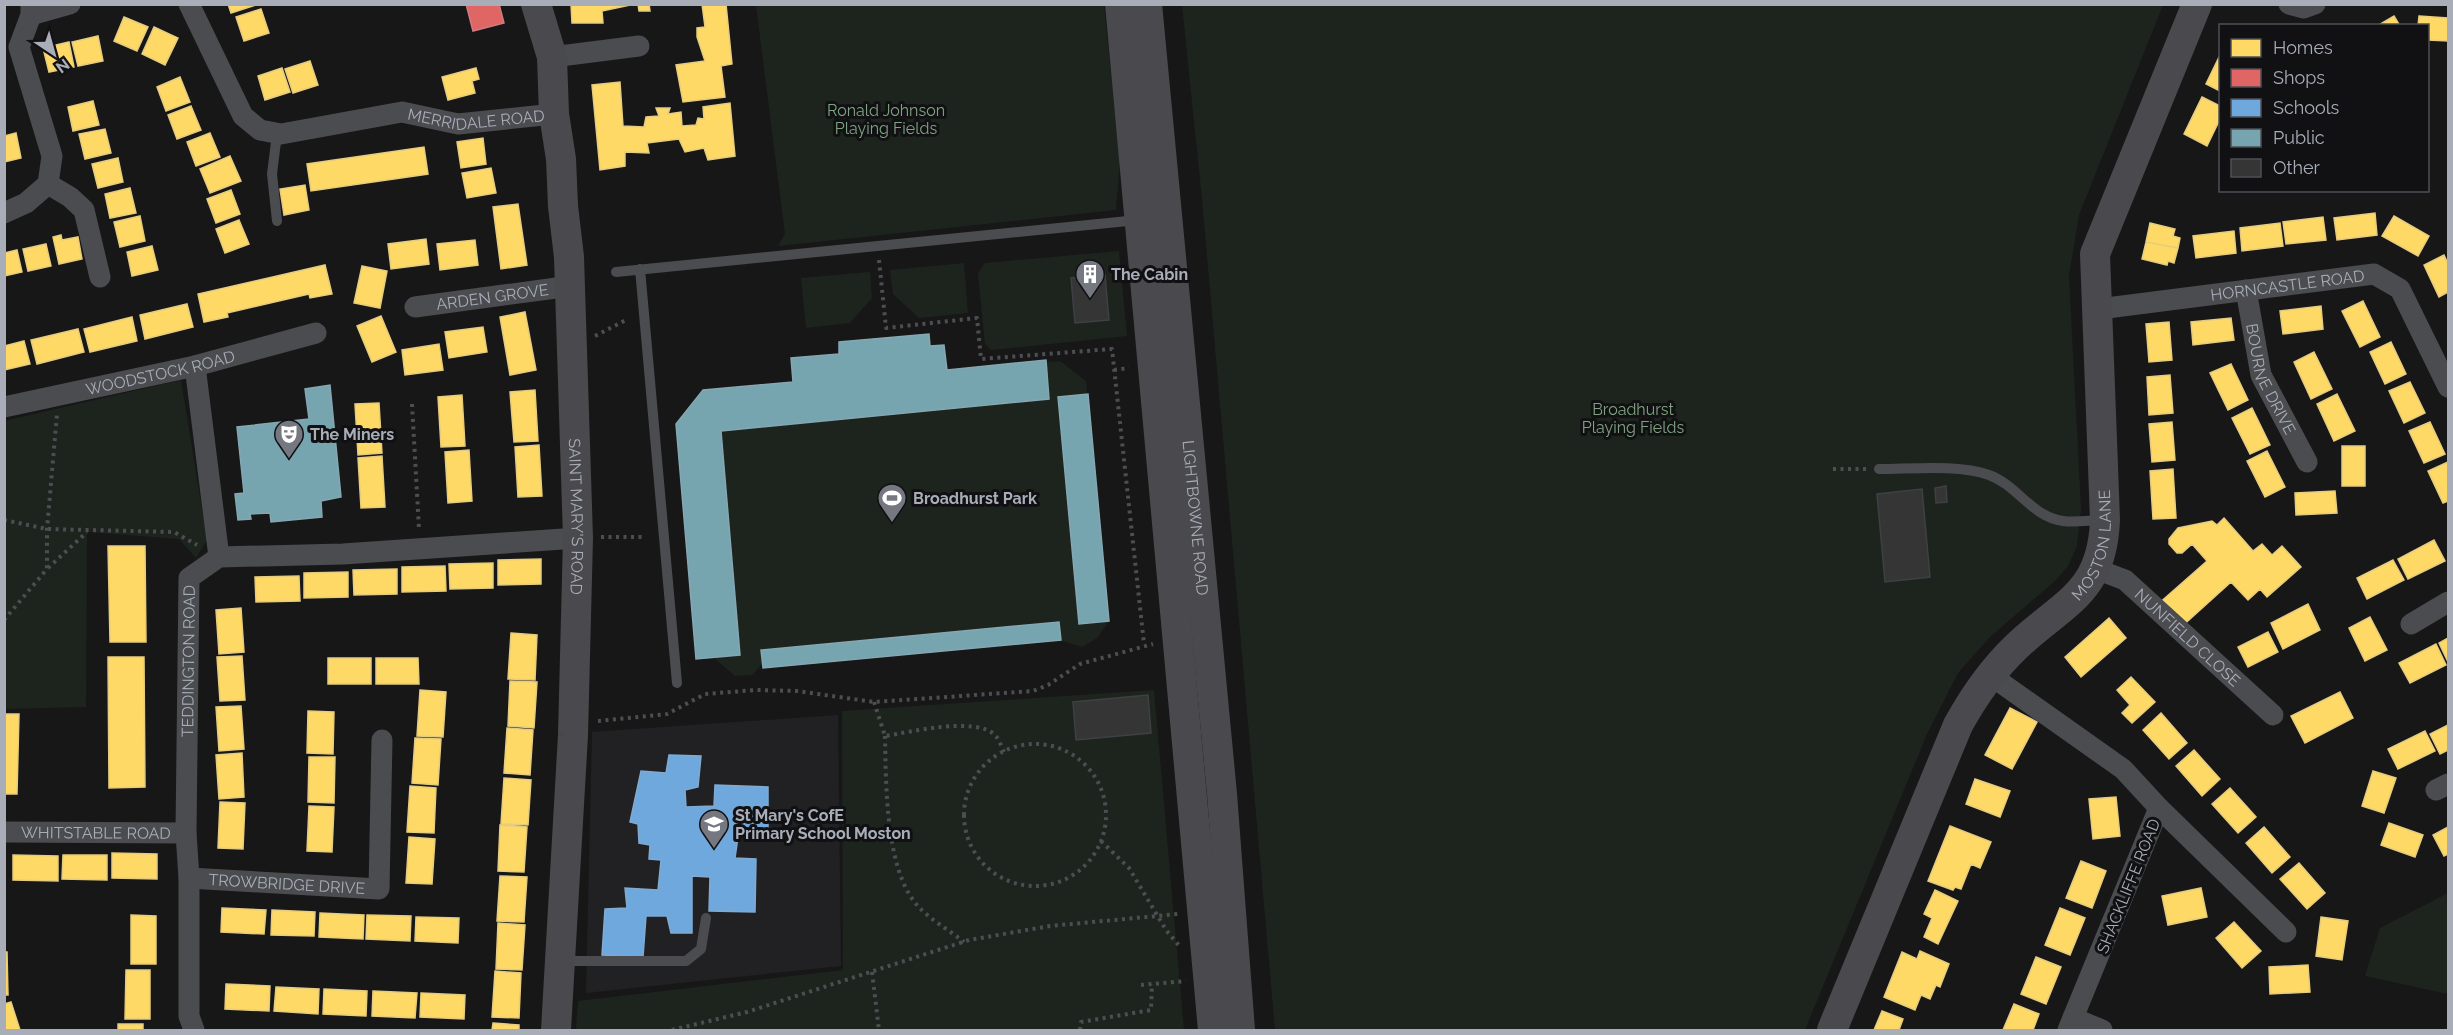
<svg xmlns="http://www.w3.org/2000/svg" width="2453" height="1035" font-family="Raleway,sans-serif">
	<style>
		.built { fill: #212123 }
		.green { fill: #1d241e }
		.homes { fill: #ffd966; stroke: #e5cc7f; stroke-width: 1.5 }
		.shops { fill: #e06666; stroke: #cf7b7f; stroke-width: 1.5 }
		.schools { fill: #6fa8dc; stroke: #80aad1; stroke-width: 1.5 }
		.public { fill: #76a5af; stroke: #85a7b2; stroke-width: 1.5 }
		.building { fill: #353536; stroke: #3f4043; stroke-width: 1.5 }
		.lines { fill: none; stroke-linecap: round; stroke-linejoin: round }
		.path { stroke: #4d4e52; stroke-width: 4; stroke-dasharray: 3 4.5; stroke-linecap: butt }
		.lane { stroke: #4b4c50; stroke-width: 10 }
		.street { stroke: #4b4c50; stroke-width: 21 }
		.secondary { stroke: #4a4a4e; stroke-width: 30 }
		.labels { text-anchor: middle; stroke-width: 6; stroke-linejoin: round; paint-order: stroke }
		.park-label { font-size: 16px; fill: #7fa381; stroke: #111113 }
		.street-label { font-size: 16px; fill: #a8adb8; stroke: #111113 }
		.poi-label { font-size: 16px; font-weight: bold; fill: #a8adb8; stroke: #111113; text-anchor: start }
	</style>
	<rect width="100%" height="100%" fill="#171717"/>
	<!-- built -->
	<path class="built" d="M838,715L841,966L586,993L592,732Z"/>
	<!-- green -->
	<path class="green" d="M756,5H1104L1120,162L1116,210L778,246L785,234Z
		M1182,5H2163L2079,215L2069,276L2081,509L2077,546L2068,566L2056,580L1990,637L1958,673L1927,734L1805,1030H1275L1202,199Z
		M1119,251L1127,336L991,350L985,344L978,273L985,263Z
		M964,263L968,313L919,318L893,294L890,270Z
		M870,272L872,298L850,323L806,328L801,278Z
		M929,334L930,346L944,345L947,370L1060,361L1086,381L1109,621L1097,638L1082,647L1060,640L762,664L752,675L735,676L713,657L696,659L676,424L703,390L793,382L791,358L839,354V342Z
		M181,380L207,540L196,558L179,539L87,532L86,707L5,709L4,421Z
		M1154,690L1184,1030H576L578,1001L843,970L842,711Z
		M2448,893V994L2365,976L2380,928Z"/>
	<!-- homes -->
	<path class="homes" d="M228,4H256V5L231,13Z
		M571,4H635L602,11L603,23H572Z
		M638,4H649L650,11H639Z
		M702,4H726L732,64L721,66L725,97L683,102L676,65L705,61L697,37V28L705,27Z
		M261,9L269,33L244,41L236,17Z
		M2394,16L2400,26H2377Z
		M2419,16L2448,18V41L2428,40V26H2418Z
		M124,17L148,27L137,51L114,41Z
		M154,27L178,38L165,65L142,54Z
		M98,36L103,61L78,66L72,42Z
		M69,42L74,67L49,72L43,48Z
		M2220,55V91L2206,84Z
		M310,61L318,85L293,93L285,69Z
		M282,68L290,92L265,100L258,76Z
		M476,68L479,79L472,81L475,93L448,100L442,77Z
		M180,77L190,102L166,111L157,87Z
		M620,82L623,126L644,127L646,117L659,116L656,108H670L668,114L681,112L682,126L696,125L698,118L704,119L703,107L730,103L735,156L708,160L704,148L685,152L679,139L647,143L649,153L625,152V166L600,170L592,85Z
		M2202,97L2220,106V119L2207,146L2184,134Z
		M93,101L99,125L73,131L68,107Z
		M191,106L201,130L177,139L168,115Z
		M105,129L111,153L85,159L79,134Z
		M16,133L21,158L4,162V136Z
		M210,133L220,157L196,166L187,142Z
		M483,138L486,164L461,168L457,142Z
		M424,147L428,174L311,191L307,164Z
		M230,156L241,181L210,193L200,169Z
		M118,158L123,182L98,188L92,164Z
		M491,168L496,193L467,198L462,173Z
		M305,185L309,210L284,215L280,189Z
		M130,188L136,213L110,218L105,194Z
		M231,190L240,214L216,223L207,199Z
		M518,204L527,265L501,269L493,207Z
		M2375,213L2377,235L2337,240L2334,218Z
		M140,216L145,241L120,247L114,222Z
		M2394,216L2429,236L2418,256L2382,236Z
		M2323,217L2326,240L2286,244L2283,222Z
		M239,220L249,244L225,253L216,229Z
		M2150,223L2175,229L2173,236L2180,238L2178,248L2146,242Z
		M2280,223L2283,246L2242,251L2240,228Z
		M2234,231L2236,253L2196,258L2193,236Z
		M61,235L62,240L78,237L82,259L59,264L53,237Z
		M426,239L429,264L391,269L388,244Z
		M475,240L478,265L440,270L437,244Z
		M2146,242L2178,248L2174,263L2168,261L2167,265L2142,259Z
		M46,244L51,266L28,271L23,249Z
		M152,246L158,270L132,276L127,252Z
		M17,250L22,272L4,276V253Z
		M2444,255L2448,264V292L2439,297L2424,265Z
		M325,265L332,294L310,298L309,294L227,313L228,317L204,322L198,294Z
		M362,266L387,271L380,308L354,303Z
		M2363,301L2380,337L2360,347L2342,311Z
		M187,304L193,327L145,339L140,315Z
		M2321,306L2323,329L2283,334L2280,311Z
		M525,312L536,370L510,375L500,317Z
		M381,316L396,352L372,362L357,326Z
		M132,317L137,341L90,352L84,329Z
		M2231,318L2234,340L2193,345L2191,322Z
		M2169,322L2172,360L2149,362L2146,324Z
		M483,327L487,352L449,358L445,332Z
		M78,329L84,352L37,364L31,340Z
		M24,341L30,364L4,370V346Z
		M2391,342L2406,374L2385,384L2370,352Z
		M439,344L443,370L405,375L402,350Z
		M2314,352L2332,389L2311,399L2294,362Z
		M2231,364L2248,400L2228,410L2210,373Z
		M2170,375L2173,413L2149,415L2147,377Z
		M2410,382L2425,413L2404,423L2389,391Z
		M535,390L538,441L514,442L510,392Z
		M2337,394L2355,431L2334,441L2317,404Z
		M462,395L465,446L441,447L438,397Z
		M379,403L382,453L358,455L355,404Z
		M2252,408L2270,445L2250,454L2232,418Z
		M2172,422L2175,460L2152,462L2149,424Z
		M2430,422L2445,454L2424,463L2409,431Z
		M539,445L542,496L518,497L515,447Z
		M2342,446H2365V486H2342Z
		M469,450L472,501L448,503L445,452Z
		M2267,451L2285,487L2265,497L2247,461Z
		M382,456L385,507L361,508L358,458Z
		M2448,462V501L2443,503L2428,471Z
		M2173,469L2176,518L2153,519L2150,471Z
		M2335,491L2337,513L2296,515L2295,493Z
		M2224,518L2253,551L2262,544L2272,555L2282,546L2301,567L2267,597L2260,589L2248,600L2231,582L2179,629L2157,605L2207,561L2192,544L2182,553H2177L2169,544V539L2178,528L2212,521L2217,525Z
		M2434,540L2445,561L2408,579L2398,559Z
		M108,546H145L146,642H110Z
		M541,559V584L498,585V560Z
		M2393,560L2404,580L2367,599L2357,578Z
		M493,563V588L450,589L449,564Z
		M445,566L446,591L402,592V567Z
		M397,569V594L354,595L353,570Z
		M348,572V597L304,598V573Z
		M299,576L300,601L256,602L255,577Z
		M2308,604L2320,630L2283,649L2271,623Z
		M241,608L244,652L219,654L216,610Z
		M2370,617L2387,650L2365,661L2349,628Z
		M2109,618L2126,638L2081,677L2065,657Z
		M2268,632L2278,652L2248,667L2238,647Z
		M511,633L537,635L535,680L508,679Z
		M2448,638V662L2439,643Z
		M2436,644L2446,665L2410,683L2399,663Z
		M242,656L245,700L220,701L217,657Z
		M108,657H144L145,787L109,788Z
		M328,658H371V684H328Z
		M376,658H418L419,684H376Z
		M2131,677L2155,702L2132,723L2122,713L2130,705L2117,690Z
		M510,681L537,682L534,728L508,726Z
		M420,690L446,692L443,737L417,736Z
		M2340,692L2353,718L2305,743L2291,716Z
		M241,706L244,749L219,751L216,707Z
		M2010,708L2037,722L2012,769L1985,755Z
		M308,711L334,712L333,754L307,753Z
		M2161,713L2187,743L2169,759L2143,730Z
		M4,714H19L17,794H4Z
		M2448,725V750L2440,754L2430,734Z
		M507,728L533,730L530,775L504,773Z
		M2425,731L2435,751L2398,769L2388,749Z
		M415,738L441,739L438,785L412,783Z
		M2194,750L2220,779L2202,796L2176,766Z
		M242,753L244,797L219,799L216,755Z
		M309,757H335L334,803L308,802Z
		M2373,771L2396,778L2384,813L2362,806Z
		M504,778L531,780L528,825L501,824Z
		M1975,779L2010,791L2000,817L1966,804Z
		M410,786L436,788L434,833L407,832Z
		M2230,788L2256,817L2238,833L2212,804Z
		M2116,797L2120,836L2093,839L2089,799Z
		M220,802L245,803L243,849L218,848Z
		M309,806L334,807L332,852L307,851Z
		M2389,823L2423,835L2415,857L2381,845Z
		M500,825L527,827L524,872L498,871Z
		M1950,826L1991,842L1980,868L1971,864L1961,889L1955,887L1953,890L1928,881Z
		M2264,827L2290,857L2272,873L2246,843Z
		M2448,827V854L2444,856L2433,835Z
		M409,837L435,839L432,884L406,883Z
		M112,853L157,854V879L112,878Z
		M13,855L58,856V881L13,880Z
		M63,855H107V880L62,879Z
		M2081,861L2106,871L2092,908L2066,898Z
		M2299,863L2325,893L2307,909L2280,879Z
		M500,876L527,877L524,922L497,921Z
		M2201,888L2207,917L2168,925L2162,896Z
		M1935,890L1958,901L1938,944L1924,937L1932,918L1924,914Z
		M222,908L266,910L264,934L221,932Z
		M2060,908L2085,918L2070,955L2045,945Z
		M272,910L315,912L314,936L271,935Z
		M320,913L364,915L363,939L319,937Z
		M131,915L156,916V964H131Z
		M367,915L411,916L410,941L366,939Z
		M416,917L459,918L458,943L415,941Z
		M2321,917L2348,921L2342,960L2316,956Z
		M2234,922L2261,951L2242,968L2216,938Z
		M498,923L525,925L522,970L496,969Z
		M1920,951L1949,964L1940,987L1936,985L1930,999L1921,995L1915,1010L1884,997L1902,952L1917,959Z
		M4,952H7L8,995H4Z
		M2036,957L2061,967L2046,1004L2021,994Z
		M2308,965L2310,992L2270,994L2269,967Z
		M126,970H150V1019H125Z
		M495,971L521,973L519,1018L492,1017Z
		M226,984L270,986L269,1011L225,1009Z
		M276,987L319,989L318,1014L274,1011Z
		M324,989L367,991L366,1016L323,1014Z
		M373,991L417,993L415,1018L372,1016Z
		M421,993L465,995L464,1019L420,1017Z
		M11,1002L20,1030H4V1004Z
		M2014,1004L2039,1014L2033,1030H2003Z
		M1882,1011L1903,1019L1899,1030H1874Z
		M493,1023L519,1025V1030H492Z
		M118,1024H143V1030H118Z"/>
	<!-- shops -->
	<path class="shops" d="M466,4H499L504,23L473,31Z"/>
	<!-- schools -->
	<path class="schools" d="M669,755L701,756L698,787L685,790L686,807L714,806L715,785L768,787V834L738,837L735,858L756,859L755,912L709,911L710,877L692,876V933H671L667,916H646L643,957L602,955L605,909L627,908L625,888L658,890L661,860L649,859L650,845L639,843L638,824L630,822L641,771L666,773Z"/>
	<!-- public -->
	<path class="public" d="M929,334L930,346L944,345L947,370L1046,360L1049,399L721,431L740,655L696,659L676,424L703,390L793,382L791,358L839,354V342Z
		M330,385L341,497L321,501L322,517L271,522L270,513L250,514L251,519L238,520L235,494L244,493L237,427L309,419L305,389Z
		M1088,394L1109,621L1079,624L1058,397Z
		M1059,622L1061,640L763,668L761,650Z"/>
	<!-- building -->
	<path class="building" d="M1105,275L1109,320L1075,323L1071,278Z
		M1946,486L1947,502L1936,503L1935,488Z
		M1922,489L1930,577L1885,582L1877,494Z
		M1148,695L1151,733L1076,740L1073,702Z"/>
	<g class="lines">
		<!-- path -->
		<path class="path" d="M879,260L886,328L977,318L981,359L1112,349L1144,644
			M595,336L626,320
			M1114,370L1129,368
			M412,404L419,529
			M1833,469H1866
			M4,520L47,529L174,532L197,545
			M601,537H645
			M48,568L87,532
			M4,620L47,569V529L57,414
			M874,702L885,736C911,732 975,716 995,735C999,739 1001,746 1004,752
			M598,721L667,714L705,694L756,690L797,691L874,702L1033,691L1048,685L1080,664L1153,644
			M885,736C886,782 885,869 917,905C929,919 949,930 964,942
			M964 815a71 71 0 1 1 142 0a71 71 0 1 1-142 0Z
			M1101,841L1129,868L1166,930L1181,948
			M872,972L879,1030
			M1141,985L1186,981
			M672,1030L747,1012L969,940L1050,926L1178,914
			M1080,1030L1081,1022L1151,1010L1152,984"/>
		<!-- lane -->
		<path class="lane" d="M277,134L272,174L277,221
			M640,269L677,683
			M616,272L1138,220
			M1879,469C1911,469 1959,464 1989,475C2017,485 2032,517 2063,521C2076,523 2091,520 2104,520
			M563,961H686L701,949L706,918"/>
		<!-- street -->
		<g class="street">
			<path id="s1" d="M189,4L243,116L260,130L281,134L402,112L458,124L554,114"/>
			<path d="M2289,4L2304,8L2315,4"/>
			<path d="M31,15L70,4"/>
			<path d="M552,57L639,46"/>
			<path d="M48,184L70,197L84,210L100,277"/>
			<path d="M4,213L26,203L48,184L52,156L19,47L31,15V4"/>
			<path id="s2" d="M2246,290L2261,375L2307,462"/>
			<path id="s3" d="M415,307L571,286"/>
			<path id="s4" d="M2099,309L2374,274L2400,289L2448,387"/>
			<path d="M195,366L219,557"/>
			<path id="s5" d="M4,407L195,366L316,333"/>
			<path id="s6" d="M2096,569L2125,580L2273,715"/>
			<path d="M2411,624L2448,602"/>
			<path d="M1990,675L2123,769L2159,808L2068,1030"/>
			<path d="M2436,790L2448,784"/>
			<path d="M2159,808L2286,932"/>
			<path id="s7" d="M4,832L186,833"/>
			<path id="s8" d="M189,878L379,889L382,740"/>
			<path d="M2073,1018L2102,1030"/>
			<path id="s9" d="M194,1030L189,1016V878L186,833L189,578L219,557L343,554L578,538"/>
		</g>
		<!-- secondary -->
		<g class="secondary">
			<path id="s10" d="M536,4L552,57L554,114L561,159L563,206L569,257L578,538L573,735L556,1030"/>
			<path d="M1120,4L1213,1030"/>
			<path id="s11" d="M1147,4L1222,794L1240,1030"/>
			<path id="s12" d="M1832,1030L1958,725C1974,696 1992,670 2016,647C2063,602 2102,595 2105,520L2095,254L2197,4"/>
		</g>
	</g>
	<!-- icons -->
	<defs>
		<g id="building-pin" transform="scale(1.5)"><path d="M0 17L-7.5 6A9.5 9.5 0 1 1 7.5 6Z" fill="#757880" stroke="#111113"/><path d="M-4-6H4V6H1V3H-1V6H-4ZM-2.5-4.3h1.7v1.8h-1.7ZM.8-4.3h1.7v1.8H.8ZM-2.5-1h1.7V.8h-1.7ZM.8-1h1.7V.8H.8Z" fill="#fff"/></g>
		<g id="theatre-pin" transform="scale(1.5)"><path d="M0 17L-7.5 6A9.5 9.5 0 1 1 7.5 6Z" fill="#757880" stroke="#111113"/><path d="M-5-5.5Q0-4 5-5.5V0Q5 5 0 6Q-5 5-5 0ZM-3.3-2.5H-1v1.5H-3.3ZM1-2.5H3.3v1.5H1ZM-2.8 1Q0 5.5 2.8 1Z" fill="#fff"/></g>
		<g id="stadium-pin" transform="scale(1.5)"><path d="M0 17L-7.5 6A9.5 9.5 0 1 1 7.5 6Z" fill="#757880" stroke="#111113"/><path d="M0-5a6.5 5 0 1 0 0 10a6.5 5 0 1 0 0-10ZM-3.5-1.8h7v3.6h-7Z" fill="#fff"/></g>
		<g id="school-pin" transform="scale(1.5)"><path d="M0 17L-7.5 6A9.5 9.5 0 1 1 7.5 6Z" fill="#757880" stroke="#111113"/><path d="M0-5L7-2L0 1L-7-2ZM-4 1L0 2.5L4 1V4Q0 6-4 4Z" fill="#fff"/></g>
	</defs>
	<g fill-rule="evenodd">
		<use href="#building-pin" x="1090" y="274"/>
		<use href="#theatre-pin" x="289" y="434"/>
		<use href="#stadium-pin" x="892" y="498"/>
		<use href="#school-pin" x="714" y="824"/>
	</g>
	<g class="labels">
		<!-- park labels -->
		<g class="park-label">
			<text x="886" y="116">Ronald Johnson<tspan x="886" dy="18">Playing Fields</tspan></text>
			<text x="1633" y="415">Broadhurst<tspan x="1633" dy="18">Playing Fields</tspan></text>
		</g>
		<!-- street labels -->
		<g class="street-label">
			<text dy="6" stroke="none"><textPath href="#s1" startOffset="366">MERRIDALE ROAD</textPath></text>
			<text dy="6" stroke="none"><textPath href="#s4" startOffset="190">HORNCASTLE ROAD</textPath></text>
			<text dy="6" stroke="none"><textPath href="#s3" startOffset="78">ARDEN GROVE</textPath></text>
			<text dy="6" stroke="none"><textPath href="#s5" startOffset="160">WOODSTOCK ROAD</textPath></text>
			<text dy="6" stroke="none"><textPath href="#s2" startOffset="93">BOURNE DRIVE</textPath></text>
			<text dy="6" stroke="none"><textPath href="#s10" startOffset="516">SAINT MARY'S ROAD</textPath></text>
			<text dy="6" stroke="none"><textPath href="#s11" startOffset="516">LIGHTBOWNE ROAD</textPath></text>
			<text dy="6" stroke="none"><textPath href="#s12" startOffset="562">MOSTON LANE</textPath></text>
			<text dy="6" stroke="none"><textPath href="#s6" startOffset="116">NUNFIELD CLOSE</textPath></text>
			<text dy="6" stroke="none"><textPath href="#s9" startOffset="370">TEDDINGTON ROAD</textPath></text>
			<text dy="6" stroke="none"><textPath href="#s7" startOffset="92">WHITSTABLE ROAD</textPath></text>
			<text dy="6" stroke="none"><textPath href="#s8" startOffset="98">TROWBRIDGE DRIVE</textPath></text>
			<text transform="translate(2128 886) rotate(-68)" y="6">SHACKLIFFE ROAD</text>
		</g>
		<!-- poi labels -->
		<g class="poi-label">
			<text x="1111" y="280">The Cabin</text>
			<text x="310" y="440">The Miners</text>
			<text x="913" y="504">Broadhurst Park</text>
			<text x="735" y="821">St Mary's CofE<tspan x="735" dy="18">Primary School Moston</tspan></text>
		</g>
	</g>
	<!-- border -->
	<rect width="2453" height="1035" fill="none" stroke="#a8adb8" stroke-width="12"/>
	<!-- legend -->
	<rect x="2219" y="24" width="210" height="168" fill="#111113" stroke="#4d4f55" stroke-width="1.5"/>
	<rect x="2231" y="39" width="30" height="18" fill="#ffd966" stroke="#4d4f55" stroke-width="1.5"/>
	<text x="2273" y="54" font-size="18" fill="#a8adb8">Homes</text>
	<rect x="2231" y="69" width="30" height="18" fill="#e06666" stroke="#4d4f55" stroke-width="1.5"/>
	<text x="2273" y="84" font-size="18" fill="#a8adb8">Shops</text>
	<rect x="2231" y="99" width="30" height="18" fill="#6fa8dc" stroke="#4d4f55" stroke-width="1.5"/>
	<text x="2273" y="114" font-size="18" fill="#a8adb8">Schools</text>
	<rect x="2231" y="129" width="30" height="18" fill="#76a5af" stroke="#4d4f55" stroke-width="1.5"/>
	<text x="2273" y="144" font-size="18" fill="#a8adb8">Public</text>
	<rect x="2231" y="159" width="30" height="18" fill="#353536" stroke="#4d4f55" stroke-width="1.5"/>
	<text x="2273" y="174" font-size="18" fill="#a8adb8">Other</text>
	<!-- north arrow -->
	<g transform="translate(54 54) rotate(144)" stroke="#111113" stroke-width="4.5" paint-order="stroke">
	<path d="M0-4.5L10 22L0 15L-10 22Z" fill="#a8adb8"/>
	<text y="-9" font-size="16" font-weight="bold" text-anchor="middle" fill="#a8adb8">N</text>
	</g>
</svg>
